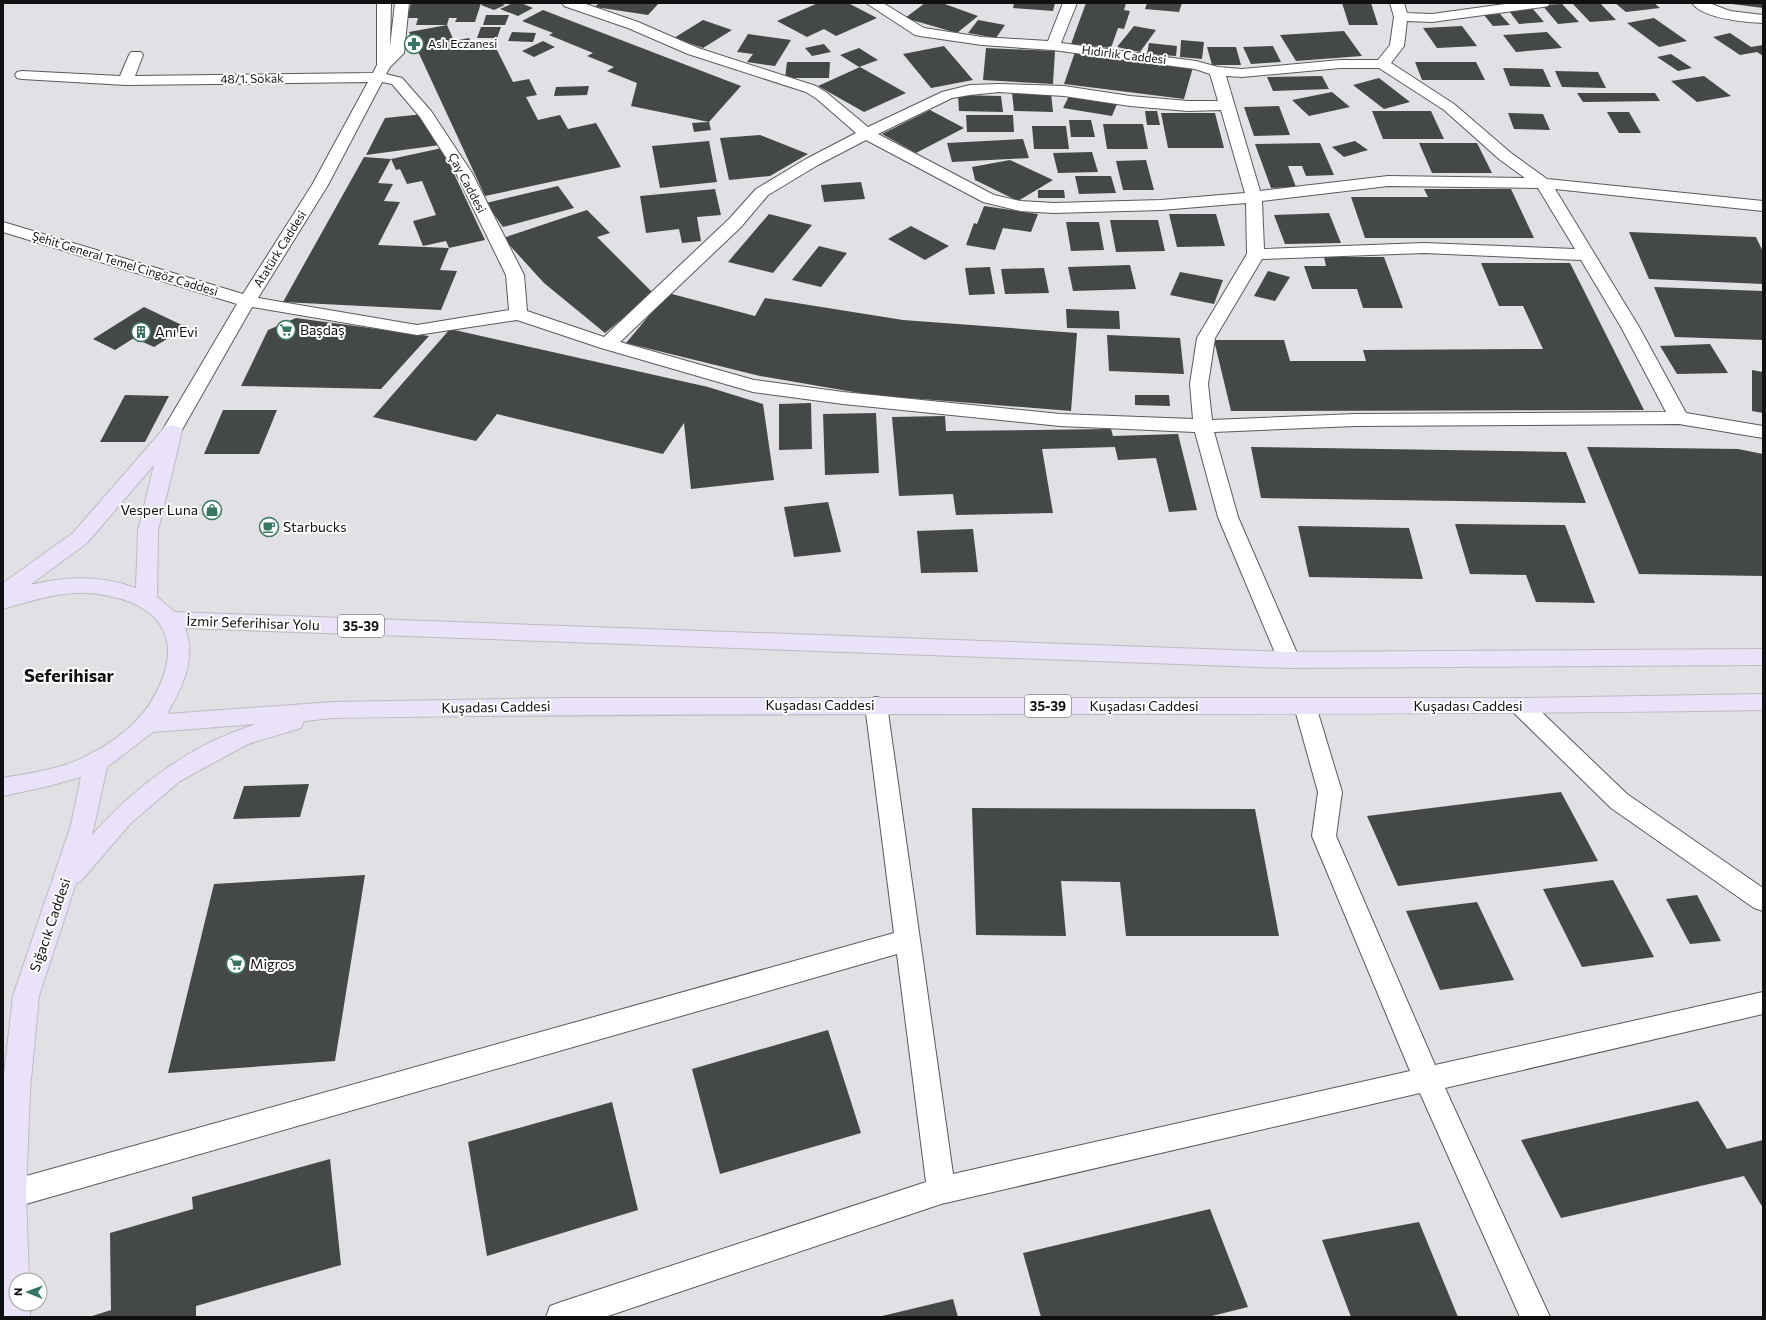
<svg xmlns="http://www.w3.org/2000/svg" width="1766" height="1320" font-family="Commissioner,sans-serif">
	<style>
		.building { fill: #444847 }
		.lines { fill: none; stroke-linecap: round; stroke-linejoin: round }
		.minor-casing { stroke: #5b595e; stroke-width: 2 }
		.major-casing { stroke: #bcbcbc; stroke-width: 2 }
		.minor { fill: #fff; fill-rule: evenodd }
		.major { fill: #eae2f9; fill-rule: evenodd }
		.labels { text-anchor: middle; stroke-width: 4; stroke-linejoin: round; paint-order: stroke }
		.far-poi-label { font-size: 12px; fill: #100f11; stroke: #fff; text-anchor: start }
		.far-street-label { font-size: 12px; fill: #100f11; stroke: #fff }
		.shield { fill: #fff; stroke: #585758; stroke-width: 1 }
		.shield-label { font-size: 13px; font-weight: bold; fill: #100f11 }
		.poi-label { font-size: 14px; fill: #100f11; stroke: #fff; text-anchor: start }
		.street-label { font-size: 14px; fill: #100f11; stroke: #fff }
		.district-label { font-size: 18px; font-weight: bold; fill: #100f11; stroke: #fff }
	</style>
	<rect width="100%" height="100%" fill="#e1e0e5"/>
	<!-- building -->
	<path class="building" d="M411,3H481L475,22H455L457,18H449L447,25L454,41L469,38L475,49L495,46L513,82L529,79L537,95L526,97L538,120L560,115L568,129L596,123L621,167L485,196L409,32L447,25H416L418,18H407Z
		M484,3H500L505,5L494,10L481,5Z
		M513,3H521L533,8L518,16L500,9Z
		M599,3H659L648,15L595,7Z
		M818,3H848L877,18L836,36L824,29L807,37L777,21Z
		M925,3H942L978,16L957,33L905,18Z
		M1014,3H1055L1053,11L1013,8Z
		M1086,3H1126L1124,10L1130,11L1124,29L1118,28L1111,48L1071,44Z
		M1147,3H1182L1179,12L1145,9Z
		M1342,3H1371L1378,25H1349Z
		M1600,3L1616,20L1590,22L1573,4Z
		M1615,3H1654L1660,8L1626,12Z
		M1732,3H1763V8L1732,4Z
		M1562,4L1579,22L1558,24L1542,5Z
		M1533,9L1544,22L1519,24L1509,11Z
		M543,10L574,22L741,86L709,122L711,130L694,132L692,123L709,122L631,106L637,83L607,71L614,67L587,56L593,53L549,35L553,33L522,21Z
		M1500,14L1510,25L1493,26L1484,15Z
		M486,15H509L505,25H483Z
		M1654,18L1687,41L1659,47L1627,23Z
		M703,20L732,30L703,48L674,38Z
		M978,20L1005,25L996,38L968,33Z
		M1134,26L1156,30L1140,52L1117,47Z
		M1462,26L1477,46L1437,48L1423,28Z
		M481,27H501L497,38H477Z
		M1344,31L1362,56L1296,61L1280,35Z
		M512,32L536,33L533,42L508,41Z
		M1547,32L1562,48L1516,52L1503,35Z
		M1730,33L1751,47L1763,45V56L1757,52L1740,55L1713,37Z
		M748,34L791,40L775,66L747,62L753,54L737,52Z
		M1181,40L1204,42L1202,59L1180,57Z
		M543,41L555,47L534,57L522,51Z
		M1149,43L1177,46L1176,56L1147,54Z
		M824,44L831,52L812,56L805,48Z
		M944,46L973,80L931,88L903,54Z
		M1273,46L1281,62L1251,64L1243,47Z
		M1207,47H1236L1241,65H1212Z
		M859,48L878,60L859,67L840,55Z
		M986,48L1055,51L1053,84L983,80Z
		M1075,52L1193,67L1184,99L1064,84Z
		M1671,54L1692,68L1678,71L1657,57Z
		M787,62H830L829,78H785Z
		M1415,62H1476L1485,80H1422Z
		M860,67L906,93L864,112L818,86Z
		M1503,68L1543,69L1551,87L1510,86Z
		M1555,71L1598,72L1606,88L1562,87Z
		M1322,76L1329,89L1273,91L1267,77Z
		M1704,76L1731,96L1697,102L1671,81Z
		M1379,78L1410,102L1384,109L1353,85Z
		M589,86L587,95L554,96L556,87Z
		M1332,92L1350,107L1309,116L1292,100Z
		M1012,93H1051L1053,112L1014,111Z
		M1577,93H1655L1660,101L1583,102Z
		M958,95L1001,96L1003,112L959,111Z
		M1069,96L1117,104L1112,116L1063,108Z
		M1279,106L1290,135L1254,136L1244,107Z
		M930,110L964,128L916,153L882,134Z
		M1145,111H1157L1160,125H1147Z
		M1372,111H1431L1444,139H1383Z
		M1607,112H1629L1641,133H1619Z
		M1161,113H1215L1224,148H1168Z
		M1508,113L1543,114L1550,130L1514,129Z
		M424,114L440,145L366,155L385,118Z
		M966,115H1013L1014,132H967Z
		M1069,120H1091L1095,137H1071Z
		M1103,124H1143L1148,149H1107Z
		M1032,126H1066L1069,149H1034Z
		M760,135L808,154L770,176L729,180L720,138Z
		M1023,139L1029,158L952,162L947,143Z
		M709,141L717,182L660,188L652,146Z
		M1355,141L1368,150L1344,157L1332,147Z
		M1320,143L1334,175L1306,176L1302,166H1288L1296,187L1271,188L1255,144Z
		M1419,143H1477L1492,173H1432Z
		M442,148L485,240L449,248L446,241L423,246L413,221L436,215L422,181L407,184L400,169L396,170L391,159L378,183L393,184L384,201L400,202L378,245L449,248L440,270L457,271L441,310L283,302L364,157L391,159Z
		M1092,152L1098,172L1058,173L1053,153Z
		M1010,160L1053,180L1018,201L975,180L972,167Z
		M1146,160L1154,190H1123L1116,161Z
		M1075,176H1111L1116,193L1079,194Z
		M861,182L865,199L824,202L821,185Z
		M558,186L574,208L503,227L486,203Z
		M715,189L721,215L697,217L701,241L682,243L679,229L646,233L640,196Z
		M1424,189H1511L1534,238H1365L1351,197H1428Z
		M1038,190H1064L1065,198H1038Z
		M984,206L1038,214L1031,232L1003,228L995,250L966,245L974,223L977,224Z
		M587,210L610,233L597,237L653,293L605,333L544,283L503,238Z
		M1329,213L1341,243L1285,244L1274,215Z
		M769,214L812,225L773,273L728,262Z
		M1169,214H1216L1225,246L1177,247Z
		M1110,220H1158L1165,251L1116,252Z
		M1066,222H1099L1104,250L1071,251Z
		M911,226L949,246L925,260L888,239Z
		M1629,232L1756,237L1763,252V284L1649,279Z
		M819,246L847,253L821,287L792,280Z
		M1324,257H1384L1403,308H1363L1357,289H1312L1304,266H1326Z
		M1481,263H1570L1644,410L1231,411L1214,340H1284L1290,361H1366L1363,350L1543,349L1523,306H1499Z
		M1130,265L1136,289L1073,291L1068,267Z
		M990,267L995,294L969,295L965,268Z
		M1044,268L1049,293L1005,294L1001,269Z
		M1268,271L1290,277L1275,301L1254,296Z
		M1180,272L1223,280L1214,304L1170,295Z
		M1654,287L1763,291V340L1675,337Z
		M668,293L755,316L765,298L903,320L1077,333L1071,411L871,395L760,376L626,343Z
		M144,307L186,327L154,347L134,338L115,350L93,339Z
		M1066,309L1119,311L1120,329L1067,328Z
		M296,318L429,336L381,389L241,386L268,330Z
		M450,329L708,387L763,404L774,480L691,489L684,423L663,454L497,414L476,441L373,417Z
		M1107,335L1180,338L1184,374L1109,371Z
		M1710,344L1728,373L1677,374L1660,346Z
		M1752,370L1763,372V413L1752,411Z
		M125,395L169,396L145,442H100Z
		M1135,395H1169L1170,406L1135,405Z
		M811,403L812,449L779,450V404Z
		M223,410H277L259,454H204Z
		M876,413L879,473L825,475L823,414Z
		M945,416L946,431L1111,429L1113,436L1178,434L1197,510L1169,512L1156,458L1118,460L1115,447L1042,449L1053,513L956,515L953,494L899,496L892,417Z
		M1251,447L1566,452L1586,503L1261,498Z
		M1587,447L1738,449L1763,454V576L1639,574Z
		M828,502L841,552L794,557L784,507Z
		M1455,524L1565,525L1595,603L1536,602L1526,575L1470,574Z
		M1298,526L1409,528L1423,579L1309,577Z
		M973,529L978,572L921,573L917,531Z
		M309,784L300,817L233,819L244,786Z
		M1561,792L1598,861L1398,886L1367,816Z
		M972,808L1255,809L1279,936H1126L1120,882L1061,881L1066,936L976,935Z
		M365,875L335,1061L168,1073L214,884Z
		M1613,880L1654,957L1582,967L1543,889Z
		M1697,895L1721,941L1690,944L1666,899Z
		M1477,902L1514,980L1440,990L1406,911Z
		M828,1030L861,1133L720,1174L692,1069Z
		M1698,1101L1727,1149L1763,1140V1208L1744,1176L1561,1218L1521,1140Z
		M612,1102L638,1210L487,1256L468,1142Z
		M330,1159L341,1265L196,1306V1317H89L111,1310L110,1233L193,1209L192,1197Z
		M1210,1209L1248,1307L1208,1317H1041L1023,1253Z
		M1419,1222L1458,1317H1351L1322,1240Z
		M953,1299L958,1317H882V1316Z"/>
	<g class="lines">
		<!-- minor casing -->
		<g class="minor-casing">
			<path id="minor" d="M377,3H391L390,47L395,3H409L404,53L390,67L386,74L402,78L431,111L472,173L524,275L527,311L604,337L729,219L756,189L806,159L856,133L817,99L806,92L688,54L628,28L564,6L562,3H583L638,22L698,48L816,86L827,93L868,127L942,92L970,85L999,84L1064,86L1130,96L1188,101H1218L1210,74L1195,69L1053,50L982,45L920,36L915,35L866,3H883L924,28L982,37L1048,41L1063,3H1077L1061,43L1196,61L1218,67L1242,69L1340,60H1378L1390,45L1394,17L1390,3H1404L1407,13L1432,14L1512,3H1550L1548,6L1543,7L1432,22L1407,21L1404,46L1391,63L1454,104L1511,153L1547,179L1763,201V211L1555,189L1639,327L1686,413L1763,426V438L1679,424L1355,426L1214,432L1238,517L1300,660L1297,666L1289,668L1281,666L1278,660L1218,517L1195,432L1060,426L843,404L753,392L601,348L517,320L417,335L252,307L179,435L172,437L165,435L162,431L237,304L3,232V222L243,294L312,185L368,82L126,85L22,79L17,78L15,75L17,72L22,71L120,76L129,55L131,52H141L143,55L135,76L373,73L377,65ZM1340,68H1379L1444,110L1499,159L1525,178L1388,176L1260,191L1226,76L1242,77ZM382,82L392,84L420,117L456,173L506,275L509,310L417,325L258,298L328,185ZM999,92L1064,96L1130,106L1188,111L1221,110L1245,193L1161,200L1054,203L1020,201L994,195L878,134L952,98L970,95ZM866,140L983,202L1020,211L1054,213L1161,210L1246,203L1247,254L1197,338L1190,384L1193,419L1060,414L843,392L754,380L620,342L741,227L768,195L818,165ZM1388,186L1538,188L1575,249L1424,243L1264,249L1262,201ZM1424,253L1581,260L1621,327L1666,412L1355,414L1212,420L1208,384L1215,338L1262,259Z
				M1692,3H1709L1730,11L1763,15V23C1745,22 1703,19 1692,3Z
				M876,697L884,699L887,705L953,1174L1410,1071L1312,836L1318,792L1294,706L1297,700L1305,698L1313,700L1316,706L1342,792L1336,836L1435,1065L1763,992V1014L1445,1088L1550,1317H1520L1420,1093L941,1204L605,1317H546L550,1306L561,1302L926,1182L897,954L12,1208L3,1204V1184L12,1180L894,933L865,705L868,699Z
				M1521,698L1529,700L1627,794L1763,888V911L1754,908L1611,808L1513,712L1510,706L1513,700Z"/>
		</g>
		<!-- major casing -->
		<g class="major-casing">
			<path id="major" d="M172,425L179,427L182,431L158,531L157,597L175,612L1289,652L1763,649V665L1289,668L185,628C197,659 182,687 167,714L333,702L562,698H1521L1763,694V710C1286,718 810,710 333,718L304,721L301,728L248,744L180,781L131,823L80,882L76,883L39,996L30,1090L26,1194L29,1280H16V1304H30V1317H3V1084L13,996L71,825L81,777L49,786L3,796V778C31,773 63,769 88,755C107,746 128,731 141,715C149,707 154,697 159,687C183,635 157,604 104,595C69,588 37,599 3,609V583L73,533L165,427ZM154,465L138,531L136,588C101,575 65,576 30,585L87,543ZM256,724C192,744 136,785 92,835L107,767L153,732Z"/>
		</g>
		<!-- minor -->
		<use href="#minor" class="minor"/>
		<!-- major -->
		<use href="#major" class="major"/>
	</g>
	<!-- icons -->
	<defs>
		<g id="pharmacy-ring" transform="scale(1)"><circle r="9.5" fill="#fff" stroke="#377664" stroke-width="1.5"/><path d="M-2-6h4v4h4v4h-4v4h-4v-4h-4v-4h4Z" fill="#377664"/></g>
		<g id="supermarket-ring" transform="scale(1)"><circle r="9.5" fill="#fff" stroke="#377664" stroke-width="1.5"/><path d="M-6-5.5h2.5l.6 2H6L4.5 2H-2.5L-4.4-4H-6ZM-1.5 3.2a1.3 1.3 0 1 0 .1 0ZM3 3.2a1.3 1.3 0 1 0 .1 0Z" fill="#377664"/></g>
		<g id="building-ring" transform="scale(1)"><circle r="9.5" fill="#fff" stroke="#377664" stroke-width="1.5"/><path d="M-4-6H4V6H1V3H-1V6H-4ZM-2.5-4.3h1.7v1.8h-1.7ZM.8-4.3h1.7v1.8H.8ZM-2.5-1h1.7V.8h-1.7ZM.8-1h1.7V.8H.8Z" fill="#377664"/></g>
		<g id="shop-ring" transform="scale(1)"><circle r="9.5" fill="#fff" stroke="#377664" stroke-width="1.5"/><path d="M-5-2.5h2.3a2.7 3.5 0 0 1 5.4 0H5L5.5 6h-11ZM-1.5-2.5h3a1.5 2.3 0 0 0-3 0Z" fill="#377664"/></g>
		<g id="cafe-ring" transform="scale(1)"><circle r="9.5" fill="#fff" stroke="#377664" stroke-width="1.5"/><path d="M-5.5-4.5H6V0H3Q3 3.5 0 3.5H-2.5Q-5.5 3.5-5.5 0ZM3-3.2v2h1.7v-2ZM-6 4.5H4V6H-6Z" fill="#377664"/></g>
	</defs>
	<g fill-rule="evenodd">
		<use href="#pharmacy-ring" x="414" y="44"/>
		<use href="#supermarket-ring" x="286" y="330"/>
		<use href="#building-ring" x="141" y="332"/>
		<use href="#shop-ring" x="212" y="510"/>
		<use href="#cafe-ring" x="269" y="527"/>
		<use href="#supermarket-ring" x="236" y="964"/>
	</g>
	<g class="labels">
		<!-- far-poi labels -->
		<g class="far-poi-label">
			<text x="428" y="48">Aslı Eczanesi</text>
		</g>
		<!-- far-street labels -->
		<g class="far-street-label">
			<text transform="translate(1124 55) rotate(7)" y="4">Hıdırlık Caddesi</text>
			<text transform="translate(252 79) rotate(-1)" y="4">48/1. Sokak</text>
			<text transform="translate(467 183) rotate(62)" y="4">Çay Caddesi</text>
			<text transform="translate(280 249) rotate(-58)" y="4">Atatürk Caddesi</text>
			<text transform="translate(125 264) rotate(17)" y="4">Şehit General Temel Cingöz Caddesi</text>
		</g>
		<!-- shield labels -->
		<g class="shield">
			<rect x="338" y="615" width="46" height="22" rx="3"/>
			<rect x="1025" y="695" width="46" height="22" rx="3"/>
		</g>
		<g class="shield-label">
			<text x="361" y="631">35-39</text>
			<text x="1048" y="711">35-39</text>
		</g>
		<!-- poi labels -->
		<g class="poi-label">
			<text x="300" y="335">Başdaş</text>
			<text x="155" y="337">Anı Evi</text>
			<text x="198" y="515" text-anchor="end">Vesper Luna</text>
			<text x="283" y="532">Starbucks</text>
			<text x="250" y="969">Migros</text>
		</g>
		<!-- street labels -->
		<g class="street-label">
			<text transform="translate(253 623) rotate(2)" y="5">İzmir Seferihisar Yolu</text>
			<text x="820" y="710">Kuşadası Caddesi</text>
			<text x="1144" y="711">Kuşadası Caddesi</text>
			<text x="1468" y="711">Kuşadası Caddesi</text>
			<text transform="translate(496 707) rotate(-1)" y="5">Kuşadası Caddesi</text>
			<text transform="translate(50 925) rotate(-71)" y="5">Sığacık Caddesi</text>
		</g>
		<!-- district labels -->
		<g class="district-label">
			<text x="69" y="682">Seferihisar</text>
		</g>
	</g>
	<!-- border -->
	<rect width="1766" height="1320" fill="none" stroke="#100f11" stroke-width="8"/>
	<!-- north arrow -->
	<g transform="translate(28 1292) rotate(271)"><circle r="19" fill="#ffffff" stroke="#9f9fa0"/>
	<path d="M0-3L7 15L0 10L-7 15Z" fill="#377664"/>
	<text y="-6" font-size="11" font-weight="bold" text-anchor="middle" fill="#100f11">N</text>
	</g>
</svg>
